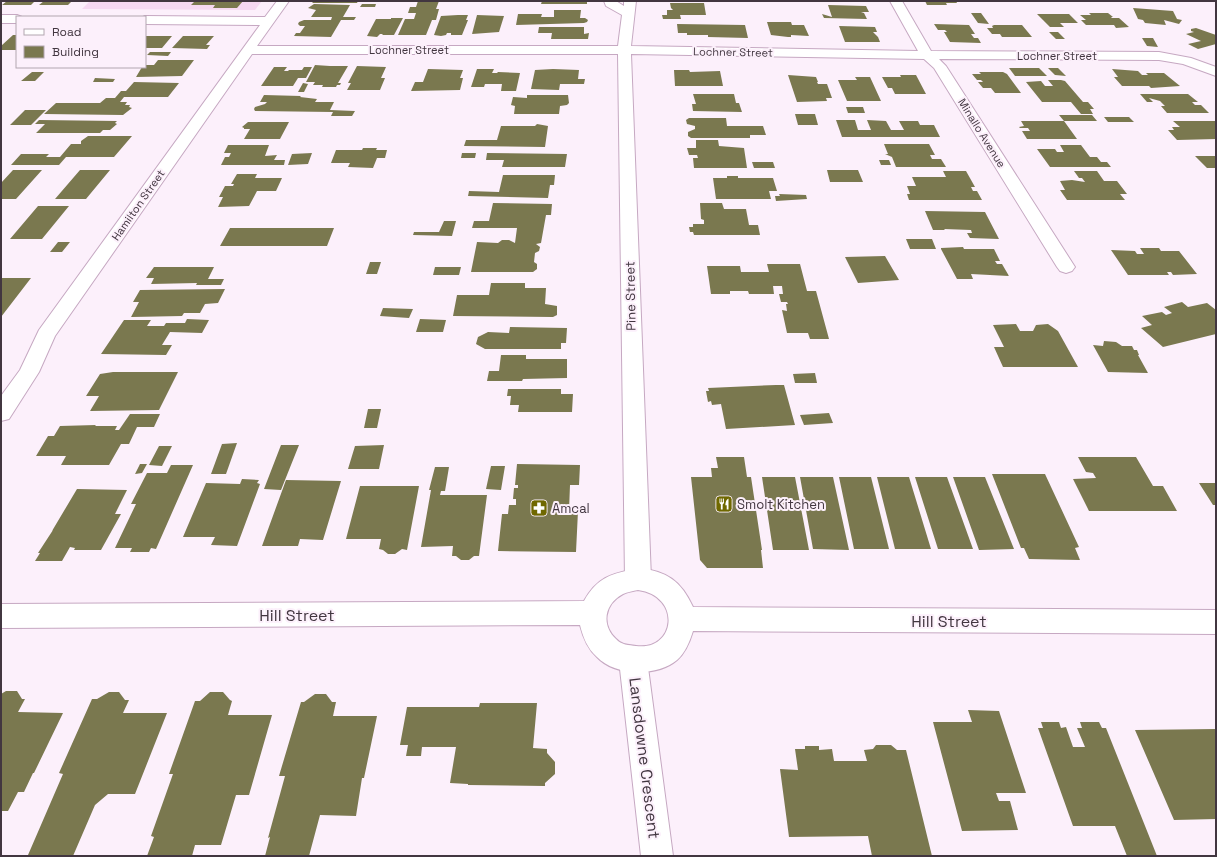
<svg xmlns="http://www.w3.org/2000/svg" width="1217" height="857" font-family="'Space Grotesk',sans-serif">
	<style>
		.green { fill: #f6d8f2 }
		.building { fill: #7a784f }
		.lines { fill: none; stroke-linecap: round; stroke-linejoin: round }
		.minor-casing { stroke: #c6a8c2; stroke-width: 2 }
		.tertiary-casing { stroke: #c6a8c2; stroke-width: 2 }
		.minor { fill: #fff; fill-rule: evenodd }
		.tertiary { fill: #fff; fill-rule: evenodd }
		.labels { text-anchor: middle; stroke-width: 4; stroke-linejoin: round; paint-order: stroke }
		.far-street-label { font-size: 11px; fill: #423640; stroke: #fcf0fb }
		.street-label { font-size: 13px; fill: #423640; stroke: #fcf0fb }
		.poi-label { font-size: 13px; fill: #423640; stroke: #fcf0fb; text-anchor: start }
		.near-street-label { font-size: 16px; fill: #423640; stroke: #fcf0fb }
	</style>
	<rect width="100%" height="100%" fill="#fcf0fb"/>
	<!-- green -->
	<path class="green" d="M90,1H262L255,10L82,9Z"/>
	<!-- building -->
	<path class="building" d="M7,1H35L31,5H2Z
		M44,1H72L68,5H39Z
		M195,1H243L237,8H213L215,5H191Z
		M314,1H358L357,3H312Z
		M418,1H439L436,9H439L436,20H432L426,35H398L405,19H414L416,13H408L410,7H416Z
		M542,1H587V4H541Z
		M925,1H956L957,3H946L947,5H927Z
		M670,3H704L706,15H680L681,19H663L662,15H667V10H673L671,8Z
		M314,4L350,5L343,17H356L354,20H341L331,37L294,36L296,33H300L305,26H300L298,24L299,22L304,20H331L332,17H311L316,10L308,8Z
		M362,4H376L375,7H360Z
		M828,5L866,6L869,12H861L864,13L867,19L824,18L822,14L832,17Z
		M1133,8L1173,11L1177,19L1182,20L1179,24L1164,20L1166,25L1145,23L1143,20L1138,19Z
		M554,10H581L580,18H585L588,20L587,22L584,23L516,25L518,14H542L541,17H554Z
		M971,13H981L989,24L978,23Z
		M1089,13H1108L1113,17H1111L1112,18H1119L1129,27L1116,28L1114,25H1086L1081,20H1086L1080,15H1091Z
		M1037,14H1069L1078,23H1060L1064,27H1050Z
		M458,15H468L466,20H468L462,35H451V33H447L446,35L441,36L434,35L441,16Z
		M477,15L504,16L499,32L472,34Z
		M391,18H403L394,35H382L383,34H380L377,37L367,36L376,19H391Z
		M767,22H791L792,25H804L809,36L791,35V37H788L771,35Z
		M677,24L745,25L748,38L708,37V35H687V33H678Z
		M934,24L969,25L975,34H971L974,38H978L981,43L950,42L944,32H947L945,30H938Z
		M992,25H1022L1032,37H1002L1000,34H992L987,28H993L992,26H994Z
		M839,26L875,27L877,32H873L878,37L880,42H845Z
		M539,27H584V34L589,33L588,39H551L552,33H538Z
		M1196,28L1216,35V44L1198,49L1188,44L1201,41L1186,34L1194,32L1191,31V29Z
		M1049,32H1058L1065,39H1056Z
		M13,35H17V50H1V46Z
		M145,36H172L162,48H145Z
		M183,36H214L206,45H210L207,49L172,48Z
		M1142,38H1153L1158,47L1147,46Z
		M150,52H171L168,56L147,55Z
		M158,60H194L182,76L136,77L142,67H145V65H154Z
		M315,65L330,66H348L338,83H341L340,85H337L336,87H322L323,85H313L315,82H306Z
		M357,66L386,67L381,78H385L380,90H347L351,83H348Z
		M274,67H287L284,71H288L289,70H302L304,67H312L306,78H298L293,86H261Z
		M1009,68H1039L1047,76H1015Z
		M1048,68H1058L1066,76L1055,75Z
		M428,69L463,70L460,78H463L460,90L411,91L415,82H423Z
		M477,69H494L492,73H497L498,72L520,73L516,91H501L502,84H485L484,87H471Z
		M553,69L579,70L578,79H585L584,84H560L559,90L531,89L535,70Z
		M1112,69L1138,71L1142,75H1148L1146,73H1164L1180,86L1151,88L1149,86H1122L1114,77H1118Z
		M674,70H689L690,72L720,71L723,86H675Z
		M32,72H44L35,81H21Z
		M979,72H1003L1007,74L1021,93H995L991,88H983L978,82H983L981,80H977L972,74H981Z
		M788,75L816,77L818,82H817L818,84H827L832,98H826L827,101L797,102Z
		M900,75H916L926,94H895L892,88H888L882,77H901Z
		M855,77H870L881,101H847L838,80H857Z
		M95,78L115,79L113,82H93Z
		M1048,80H1061L1065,81L1083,102H1088L1094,109H1090L1093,114H1081L1071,102H1042L1026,82L1041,81L1045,86H1053Z
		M134,82L179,83L168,97H124L120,102H127L125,105H130L129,107L132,108L123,115L44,114L56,103H100L106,98H115L121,91H126Z
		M303,83L308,84L304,92H298Z
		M693,94H734L736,103H739L742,112L693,111L692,104H696Z
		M1140,94H1188L1198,102H1192L1195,105H1201L1209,113H1167L1161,106H1165L1160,101L1149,98L1153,102H1147Z
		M264,95L301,96L300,97L317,99L315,102H334L330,110L355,111L352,116H331L333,112L255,111L254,109L255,107L265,104L267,102H260Z
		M527,95H568L569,103L567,105L560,106L559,114H514L515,106L511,105L513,97L527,98Z
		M846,107H863L865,113H848Z
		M25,110H46L31,125H10Z
		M795,114H815L818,125H798Z
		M1059,115H1092L1097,121H1064L1077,139H1027L1022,131H1030L1028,128H1020L1019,127L1024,126L1021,121H1064Z
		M1104,117H1129L1134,122H1108Z
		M689,118H726L727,126H763L766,135H750V138H691L688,136V132L695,129V126L687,124L686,120Z
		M39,120L117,121L115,123L117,124L110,130H103L100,133H36L45,124H35Z
		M836,120H855L858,130H871L867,120L886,121L891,130H904L899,121H918L920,125H934L940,137H842Z
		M1173,121H1216V139L1177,140L1168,130H1174L1172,127H1180Z
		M248,122H289L280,139H244L250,129H244V128L242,127Z
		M537,124L548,126L545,147L464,146L466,140H497L501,126H535Z
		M88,136H132L114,157H66L59,165H11L21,154H49L46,157H60L71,144H81V141Z
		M696,140H718L719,146L744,148L747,168H694L693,158H698L697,155H689L687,148H696Z
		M884,144H929L935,155H930L932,159H941L946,167H896L892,157L885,154H888Z
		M228,145H269L265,156L277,155L274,160H285L284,165H221L225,157H229L231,153H224Z
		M1060,145H1081L1090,157H1097L1101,162H1107L1111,167H1050L1037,149H1055L1057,152H1064Z
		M363,148H377L376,150H387L385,158H377L373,168L348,167L350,163H331L336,150H362Z
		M312,153L308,164L288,165L292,154Z
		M462,153H476L475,158H461Z
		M487,153L567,154L565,167H502L504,160H486Z
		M1195,156H1216V168H1207Z
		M879,160H889L891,165H881Z
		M752,162H773L775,168H754Z
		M13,170H42L16,199H1V183Z
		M80,170H110L86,199H55Z
		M827,170H858L863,182H830Z
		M943,171H966L975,187H971L973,191H977L982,200H909L907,194H910L907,186H916L912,177H946Z
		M1074,171H1097L1104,181H1117L1127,194H1120L1125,200H1067L1060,190H1065L1060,181L1072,180L1085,182L1082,178H1079Z
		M237,174H257L255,178H282L276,191H257L249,206L218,207L223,197H219L225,186H233L234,184H231Z
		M503,175H555L554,185H550L548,198L468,196L469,191L499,192Z
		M727,176H738V178H773L777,191H769L771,199H716L713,178H727Z
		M779,194L806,195L807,199L776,201L775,196H780Z
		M493,203L552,204L551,215H546L541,243L536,244L540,247L539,251L535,253L534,262L537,264V269L533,272H471L477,242L498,243L502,240H509L515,243L517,228H472L474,221H489Z
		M700,203H722L724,209H746L749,225H758L760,235H694L693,232H690L689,227H693V224H704V220L701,219Z
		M38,206H69L42,239H10Z
		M925,211L985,212L999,239L970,238L967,233H972L971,230L944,229L945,230H933Z
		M444,221H456L452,236L413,235L414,232H439Z
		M230,228H334L327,246H220Z
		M906,239H932L936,249H910Z
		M58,242H70L62,252H50Z
		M963,247L964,249H994L1000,261H995L997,264H1002L1009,276L971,274L973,279H957L941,249V248Z
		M1140,248H1159L1161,251H1179L1197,274L1173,275L1171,272H1167L1169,275H1128L1111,250L1135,251L1137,254H1144Z
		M885,256L899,280L858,283L845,257Z
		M370,262H381L377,274H366Z
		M767,264H800L807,291H816L829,339H810L808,333H787L782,310L787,311L786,304H788L787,302H781L779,294H783L782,286H773L774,294H749L748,291H730V294H711L707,266H740L741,272H769Z
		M154,267H214L208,279H224L221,285H196L197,283L151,284L154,278H146Z
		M435,267H461L459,275H433Z
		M1,278H31L1,317Z
		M491,283H525V288H546L545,304L557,306V315L553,317L453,316L457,295H489Z
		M225,289L218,303L205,304L200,313H184L182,316L131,317L139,302H133L140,290Z
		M1182,302L1188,307L1207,303L1216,310V334L1163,347L1141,328L1152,325L1142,316L1162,312L1166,315L1172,313L1164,307Z
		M383,308L413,309L409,318L380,316Z
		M187,319L209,320L202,333L170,332L162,345H172L166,355L101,354L124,320H151L147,326H164L166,323H185Z
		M420,319L446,320L443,332H416Z
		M1016,324L1020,331H1033L1036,325L1048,324L1058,331L1078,367H1003L994,347H1004L993,325Z
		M510,327L567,328L566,343H561V349H485L476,344L478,337L488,332L509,333Z
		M1104,341L1116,342L1122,346H1132L1134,350H1137L1139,355H1138L1148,373L1108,372L1093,345L1103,346Z
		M501,355H526V359H567V378L523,379L522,381H487L489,371H499Z
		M113,372H178L159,410L90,411L99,396H86L100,374Z
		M815,373L817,383H795L793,374Z
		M776,385H784L795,425L726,429L721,404L712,405L711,401L708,402L706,391H709L708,388Z
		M508,389H561V394H573L572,412H518L519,405H510L511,396H507Z
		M368,409H381L377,428H364Z
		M829,413L833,423L804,425L800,415Z
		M130,414H160L154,427H137L129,444H121L109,465H61L66,456H36L48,436H54L60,426L96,425L95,426H117L115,430H119Z
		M237,443L226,474H211L222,444Z
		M281,445H299L281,490L264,489Z
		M384,445L379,469H348L355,446Z
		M159,446H172L162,466L149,465Z
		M716,457H744L747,477H751L762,550H761L763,568H707L700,560L691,477H712L711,468H718Z
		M1078,457H1136L1153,486H1163L1177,511H1089L1073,479L1096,478L1093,473L1086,472Z
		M140,464H147L142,473L135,474Z
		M517,464L580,465L579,485H570L569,511H578L576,552L498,551L502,514H508L509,505H516V499H513L514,488H518V485H515Z
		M171,465H193L156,549L151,548L149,552H130L132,548H115L136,504H131L147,473H167Z
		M491,466H505L501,490L486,489Z
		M435,467H449L445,491H441L440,495H487L479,556H474L469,560H461L456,556H452L453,546L421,547L431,490H429Z
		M992,474H1045L1079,547L1075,548L1080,560L1029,559L1024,548H1021Z
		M762,477H795L809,550H773Z
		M800,477H833L849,550L813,549Z
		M839,477H871L889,549H854Z
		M877,477H909L931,549H895Z
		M915,477H947L973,549H938Z
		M953,477H985L1014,549L979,550Z
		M242,479L259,480L257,483L260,484L237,546L211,545L215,537H183L206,483L240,484Z
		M286,480L341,481L323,540L300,539L298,546H262Z
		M1199,483H1216V505H1213Z
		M360,486H419L407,550L402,549L395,554H388L383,550L379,549L381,539H346Z
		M77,489L127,490L115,514H121L101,550H74L75,548L70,547L62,561H35L40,553H38L53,530L52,531Z
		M6,691H17L22,699H25L18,712L63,713L34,773H33L24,792H18L8,811H1V694Z
		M109,692H119L125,700H129L123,713H167L135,794H108L95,805L73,856L28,855L63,774L59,773L92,699H97Z
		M210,692H223L230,700L232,701L228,715H272L249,795H236L221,845H195L192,856H147L154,837L151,836L173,774H169L195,701H200Z
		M315,694H326L332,702H336L333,716H377L364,778H362L356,816L320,815L309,856H265L270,837L268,838L285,776H279L301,702H304Z
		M480,703H537L533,748L547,749V753L555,762V774L545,783V786L468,785V784L450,783L456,747H422L421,756H406L408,745H400L407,707H479Z
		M968,710L999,711L1026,793H996L999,801H1010L1018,830L962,831L933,722H972Z
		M1041,722H1059L1061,728L1066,727L1073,747H1085L1077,728H1082L1080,722H1099L1102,728H1106L1157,856H1127L1115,826H1073L1038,728H1043Z
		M1216,729V819L1174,820L1135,730Z
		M876,745H891L897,750H906L932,856H872L868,836L789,837L780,769L798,770L795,749H805V746H819V750L832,749L834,761H867L864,750L873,749Z"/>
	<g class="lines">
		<!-- minor casing -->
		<g class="minor-casing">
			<path id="minor" d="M277,1H289L257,46H618L622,15L606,6L604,1H616L624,6V1H636L631,46L918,51L890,1H902L931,51L1159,52L1191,58L1216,67V76L1183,64L1159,60L939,59L946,66L1075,267L1072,271L1066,273L1060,271L1057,267L934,68L924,59L631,54L651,579L647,587L638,590L629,587L625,579L618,54H252L55,336L39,372L9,419L1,421V396L20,370L39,330L260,25L145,24V17H143L145,16L265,17Z
				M1,15H17L22,17H17V23H1Z
				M633,647L643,651L647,660L673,856H641L619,660L623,651Z"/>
		</g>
		<!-- tertiary casing -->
		<g class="tertiary-casing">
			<path id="tertiary" d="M638,568C667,571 681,581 693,607L1216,610V634L693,631C690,641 685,653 677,660C657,677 615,676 597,657C587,648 583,637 580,625L1,628V604L584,601C598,576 612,574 638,568ZM638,590C682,596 676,651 636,646C629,645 621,645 616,639C601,625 604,604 623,594C627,592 633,591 638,590Z"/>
		</g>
		<!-- minor -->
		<use href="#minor" class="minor"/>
		<!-- tertiary -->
		<use href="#tertiary" class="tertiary"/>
	</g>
	<!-- icons -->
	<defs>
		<g id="restaurant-square" transform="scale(0.9)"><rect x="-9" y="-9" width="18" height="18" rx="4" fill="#6f6800" stroke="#fcf0fb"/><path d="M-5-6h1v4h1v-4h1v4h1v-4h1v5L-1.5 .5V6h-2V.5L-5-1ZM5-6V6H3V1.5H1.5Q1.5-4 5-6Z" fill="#fff"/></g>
		<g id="pharmacy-square" transform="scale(0.9)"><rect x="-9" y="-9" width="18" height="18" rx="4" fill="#6f6800" stroke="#fcf0fb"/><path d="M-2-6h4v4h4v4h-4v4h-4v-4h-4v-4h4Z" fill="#fff"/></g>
	</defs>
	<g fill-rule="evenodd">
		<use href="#restaurant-square" x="724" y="504"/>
		<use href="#pharmacy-square" x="539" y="508"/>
	</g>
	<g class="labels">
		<!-- far-street labels -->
		<g class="far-street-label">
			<text x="409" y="54">Lochner Street</text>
			<text transform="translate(733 52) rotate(1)" y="4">Lochner Street</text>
			<text x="1057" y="60">Lochner Street</text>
			<text transform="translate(982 133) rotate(58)" y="4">Minallo Avenue</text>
			<text transform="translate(138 205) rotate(-55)" y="4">Hamilton Street</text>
		</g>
		<!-- street labels -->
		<g class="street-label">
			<text transform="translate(630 296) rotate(-91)" y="5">Pine Street</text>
		</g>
		<!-- poi labels -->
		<g class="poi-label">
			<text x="737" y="509">Smolt Kitchen</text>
			<text x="552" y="513">Amcal</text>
		</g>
		<!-- near-street labels -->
		<g class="near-street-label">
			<text x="297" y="621">Hill Street</text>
			<text x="949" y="627">Hill Street</text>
			<text transform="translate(645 758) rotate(83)" y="6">Lansdowne Crescent</text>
		</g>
	</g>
	<!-- border -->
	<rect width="1217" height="857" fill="none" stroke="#423640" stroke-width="4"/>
	<!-- legend -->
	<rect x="16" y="16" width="130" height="52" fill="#fcf0fb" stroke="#b2a6b0"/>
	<rect x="24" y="29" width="20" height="6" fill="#ffffff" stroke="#b2a6b0"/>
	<text x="52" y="36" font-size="12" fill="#423640">Road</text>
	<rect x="24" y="46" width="20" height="12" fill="#7a784f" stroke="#b2a6b0"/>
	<text x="52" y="56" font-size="12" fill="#423640">Building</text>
</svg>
